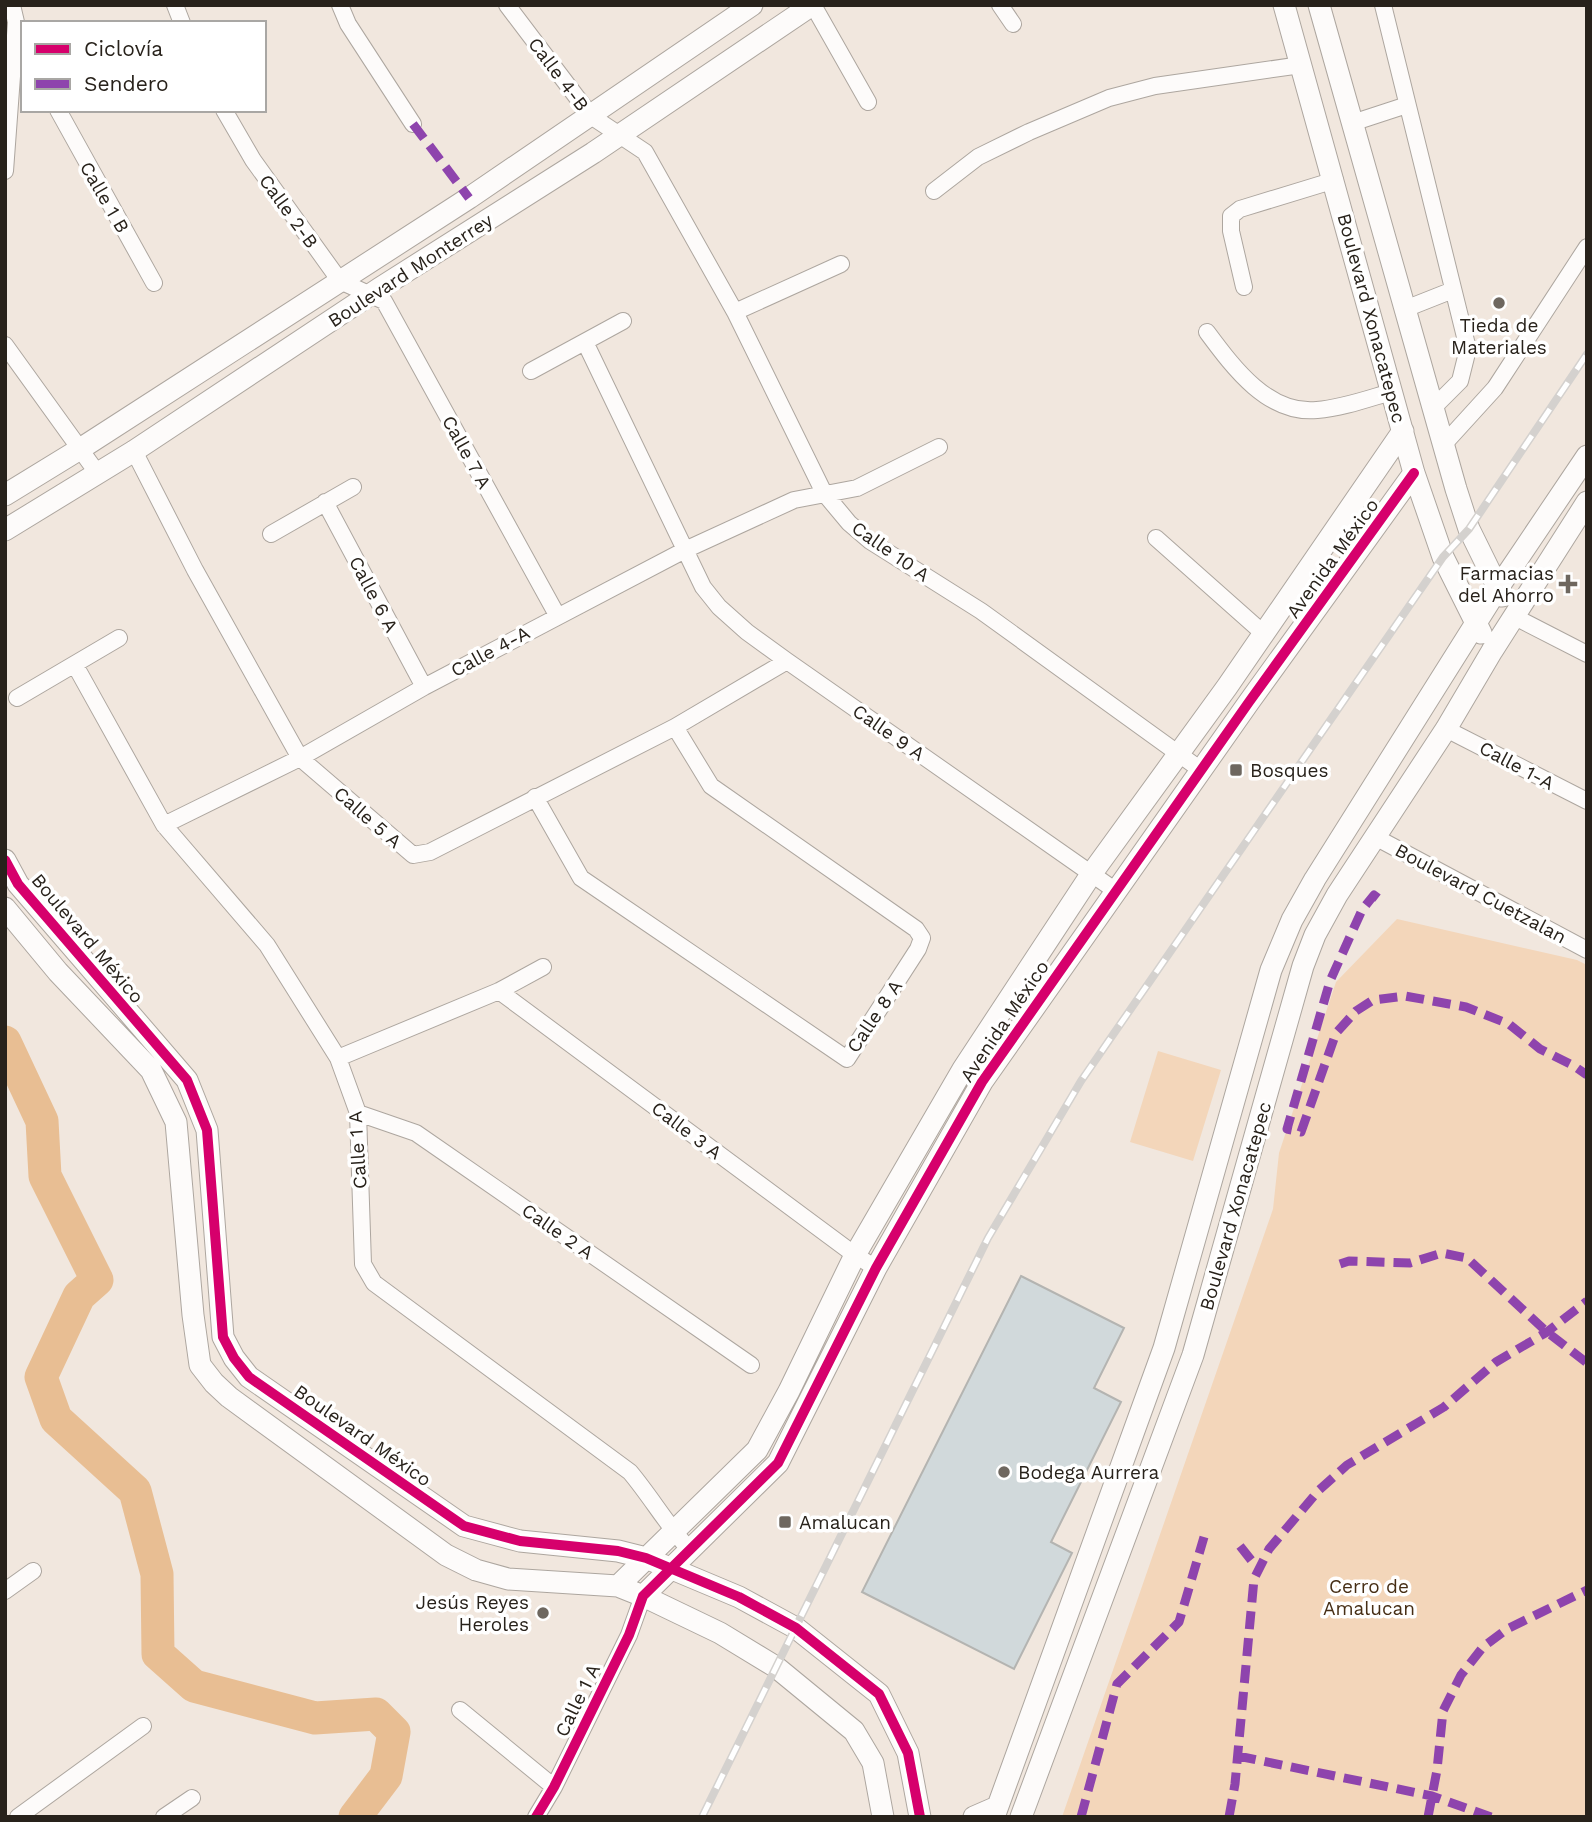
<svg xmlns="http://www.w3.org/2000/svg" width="1592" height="1822" font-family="'Work Sans',sans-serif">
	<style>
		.green { fill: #f3d6ba }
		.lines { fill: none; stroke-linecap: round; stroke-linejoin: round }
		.river { stroke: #e8be93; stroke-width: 33 }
		.building { fill: #d1d9db; stroke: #b4b4b1; stroke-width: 2 }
		.street-casing { stroke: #ada69f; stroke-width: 18 }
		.secondary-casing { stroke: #ada69f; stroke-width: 23 }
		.street { stroke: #fdfbfa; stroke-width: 16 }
		.secondary { stroke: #fdfbfa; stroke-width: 21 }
		.rail-casing { stroke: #d4d1ce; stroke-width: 8 }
		.rail { stroke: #fff; stroke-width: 5; stroke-dasharray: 16; stroke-linecap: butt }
		.quiet { stroke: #8e44ad; stroke-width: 9; stroke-dasharray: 18 9; stroke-linecap: butt }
		.cycleway-casing { stroke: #fff; stroke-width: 15 }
		.cycleway { stroke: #d6006c; stroke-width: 10 }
		.poi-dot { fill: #6e675f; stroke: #fff; stroke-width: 2.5 }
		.labels { text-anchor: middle; stroke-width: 7; stroke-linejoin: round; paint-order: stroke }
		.street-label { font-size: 19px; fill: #28221b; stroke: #fff }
		.poi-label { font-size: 19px; fill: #28221b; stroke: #fff; text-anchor: start }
		.park-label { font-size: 19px; fill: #462e15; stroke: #fff }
	</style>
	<rect width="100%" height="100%" fill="#f1e7de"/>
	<!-- green -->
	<path class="green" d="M1397,919L1577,960L1587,965V1817H1062L1273,1209L1279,1153L1336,982Z
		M1158,1051L1221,1070L1193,1161L1130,1142Z"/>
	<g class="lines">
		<!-- river -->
		<path class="river" d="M5,1042L42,1121L45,1176L97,1280L79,1296L41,1377L56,1419L135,1491L157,1574L158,1654L194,1686L315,1718L376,1714L394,1732L386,1776L355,1817"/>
	</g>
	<!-- building -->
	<path class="building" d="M1021,1276L1124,1328L1094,1388L1121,1402L1051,1542L1072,1553L1014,1669L862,1592Z"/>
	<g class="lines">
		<!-- street casing -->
		<g class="street-casing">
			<path id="street" d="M175,5L182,23
				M340,5L348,24L413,124
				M507,5L591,116L645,152L735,312L824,493L849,523L870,541L981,611L1201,770
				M813,5L868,102
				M1000,5L1013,24
				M1383,5L1468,349L1460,381L1433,408
				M58,110L154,283
				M224,110L253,160L340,281L384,301L557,615
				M1352,123L1407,105
				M5,171L16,22L12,5
				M934,191L978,157L1029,132L1109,98L1155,86L1301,65
				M1244,287L1231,231V216L1240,209L1335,180
				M1405,309L1453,290
				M735,312L841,264
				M1207,332C1233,367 1268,415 1317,410C1342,408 1367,399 1391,392
				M585,342L703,587L719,607L747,632L787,661L1116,891
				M5,345L98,474
				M531,371L623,321
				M1444,444L1495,388L1587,247
				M134,451L195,570L300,758L413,855L430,852L675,727L787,661
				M325,502L424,687
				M271,534L353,487
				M1156,538L1263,633
				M1513,616L1587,654
				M75,665L164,825L267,945L338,1058L358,1113L363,1264L374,1283L630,1472C651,1497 667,1525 689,1549
				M17,698L119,638
				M1446,729L1587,801
				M535,797L581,878L847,1059L918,949L922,938L916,929L711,786L675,727
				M164,825L300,758L424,687L685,550L794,500L857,488L939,447
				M1375,837L1587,950
				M499,991L855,1255L876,1268
				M338,1058L499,991L543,967
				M358,1113L416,1133L751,1365
				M5,1591L33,1571
				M460,1710L554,1787
				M18,1817L143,1726
				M164,1817L192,1798
				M536,1817L554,1787L629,1635L643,1596"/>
		</g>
		<!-- secondary casing -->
		<g class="secondary-casing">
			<path id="secondary" d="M1284,5L1414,473L1443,557L1481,633
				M1319,5L1456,489L1469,529L1502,596
				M5,495L80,449L469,198L752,5
				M5,530L134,451L380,288L593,153L812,5
				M5,860L18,884L187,1080L207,1130L223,1337L234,1358L249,1377L464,1526L520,1541L618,1551L646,1558L739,1597L796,1628L879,1694L908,1753L920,1817
				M5,908L58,972L151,1070L176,1122L193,1315L200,1365L214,1383L229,1397L446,1555L476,1570L508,1579L618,1586L643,1596L720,1633L776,1667L854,1731L873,1763L883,1817
				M618,1586L757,1450L789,1391L855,1255L963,1069L1092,873L1227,687L1403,431
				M643,1596L778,1463L876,1268L982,1082L1249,702L1414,473
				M974,1817L997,1807
				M994,1817L1164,1348L1271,970L1292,920L1315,879L1498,588L1587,456
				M1021,1817L1193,1355L1303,966L1315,935L1337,895L1446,729L1492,651L1587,502"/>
		</g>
		<!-- street -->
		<use href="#street" class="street"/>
		<!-- secondary -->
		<use href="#secondary" class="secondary"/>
		<!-- rail casing -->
		<g class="rail-casing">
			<path id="rail" d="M702,1817L988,1238L1081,1081L1443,557L1469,529L1587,354"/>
		</g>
		<!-- rail -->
		<use href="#rail" class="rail"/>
		<!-- quiet -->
		<path class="quiet" d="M413,124L469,198
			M1378,898L1374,895L1362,910L1330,981L1287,1129L1301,1132L1336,1033L1356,1011L1373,1000L1405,996L1466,1007L1509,1024L1540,1049L1574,1066L1587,1075
			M1340,1264L1349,1261L1410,1263L1442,1253L1467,1258L1547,1332L1587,1363
			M1240,1546L1259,1570
			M1238,1756L1432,1796L1491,1817
			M1081,1817L1117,1684L1179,1622L1204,1537
			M1229,1817L1235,1784L1254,1579L1269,1549L1319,1490L1347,1465L1444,1407L1496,1362L1547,1332L1587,1301
			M1428,1817L1437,1770L1443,1711L1461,1675L1483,1647L1507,1629L1587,1590"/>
		<!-- cycleway casing -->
		<g class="cycleway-casing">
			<path id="cycleway" d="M5,860L18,884L187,1080L207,1130L223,1337L234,1358L249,1377L464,1526L520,1541L618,1551L646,1558L739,1597L796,1628L879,1694L908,1753L920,1817
				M536,1817L554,1787L629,1635L643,1596L778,1463L876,1268L982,1082L1249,702L1414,473"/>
		</g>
		<!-- cycleway -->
		<use href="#cycleway" class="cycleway"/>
	</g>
	<!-- markers -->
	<g class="poi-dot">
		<circle cx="1499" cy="303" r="7"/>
		<path d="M1564.5 573.5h7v7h7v7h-7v7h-7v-7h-7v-7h7z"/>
		<rect x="1229" y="763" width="14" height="14" rx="3.5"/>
		<circle cx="1004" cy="1472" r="7"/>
		<rect x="778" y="1515" width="14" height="14" rx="3.5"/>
		<circle cx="543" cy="1613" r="7"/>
	</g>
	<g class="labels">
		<!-- street labels -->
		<g class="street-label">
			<text transform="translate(559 74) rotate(53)" y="7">Calle 4-B</text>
			<text transform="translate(105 197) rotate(60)" y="7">Calle 1 B</text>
			<text transform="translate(289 211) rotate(54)" y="7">Calle 2-B</text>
			<text transform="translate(410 270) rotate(-33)" y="7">Boulevard Monterrey</text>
			<text transform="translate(1372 318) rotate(75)" y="7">Boulevard Xonacatepec</text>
			<text transform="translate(467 452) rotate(61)" y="7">Calle 7 A</text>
			<text transform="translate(891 551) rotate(35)" y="7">Calle 10 A</text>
			<text transform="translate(1332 558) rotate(-54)" y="7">Avenida México</text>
			<text transform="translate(374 594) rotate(62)" y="7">Calle 6 A</text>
			<text transform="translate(490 651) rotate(-28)" y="7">Calle 4-A</text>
			<text transform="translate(889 732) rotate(35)" y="7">Calle 9 A</text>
			<text transform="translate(1517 765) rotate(28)" y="7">Calle 1-A</text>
			<text transform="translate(368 817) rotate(41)" y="7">Calle 5 A</text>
			<text transform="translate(1481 893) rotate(28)" y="7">Boulevard Cuetzalan</text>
			<text transform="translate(88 938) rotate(50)" y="7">Boulevard México</text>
			<text transform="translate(874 1016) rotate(-56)" y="7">Calle 8 A</text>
			<text transform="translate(1004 1021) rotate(-56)" y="7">Avenida México</text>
			<text transform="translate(687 1130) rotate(37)" y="7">Calle 3 A</text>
			<text transform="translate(357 1150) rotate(-94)" y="7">Calle 1 A</text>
			<text transform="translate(1235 1206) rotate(-74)" y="7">Boulevard Xonacatepec</text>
			<text transform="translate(558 1231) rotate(35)" y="7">Calle 2 A</text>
			<text transform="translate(363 1435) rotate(35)" y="7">Boulevard México</text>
			<text transform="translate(577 1700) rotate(-64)" y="7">Calle 1 A</text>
		</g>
		<!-- poi labels -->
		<g class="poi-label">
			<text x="1499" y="332" text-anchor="middle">Tieda de<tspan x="1499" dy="22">Materiales</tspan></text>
			<text x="1554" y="580" text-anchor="end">Farmacias<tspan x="1554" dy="22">del Ahorro</tspan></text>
			<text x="1250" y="777">Bosques</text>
			<text x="1018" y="1479">Bodega Aurrera</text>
			<text x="799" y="1529">Amalucan</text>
			<text x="529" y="1609" text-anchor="end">Jesús Reyes<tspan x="529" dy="22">Heroles</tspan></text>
		</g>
		<!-- park labels -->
		<g class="park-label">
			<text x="1369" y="1593">Cerro de<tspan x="1369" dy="22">Amalucan</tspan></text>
		</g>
	</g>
	<!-- border -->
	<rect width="1592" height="1822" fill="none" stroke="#28221b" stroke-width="14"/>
	<!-- legend -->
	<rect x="21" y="21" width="245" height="91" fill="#ffffff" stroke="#a9a7a4" stroke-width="2"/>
	<rect x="35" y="44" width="35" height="10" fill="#d6006c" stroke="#a9a7a4" stroke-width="2"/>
	<text x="84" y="56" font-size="21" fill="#28221b">Ciclovía</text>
	<rect x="35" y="79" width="35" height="10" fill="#8e44ad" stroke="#a9a7a4" stroke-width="2"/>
	<text x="84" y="91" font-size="21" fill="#28221b">Sendero</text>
</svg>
